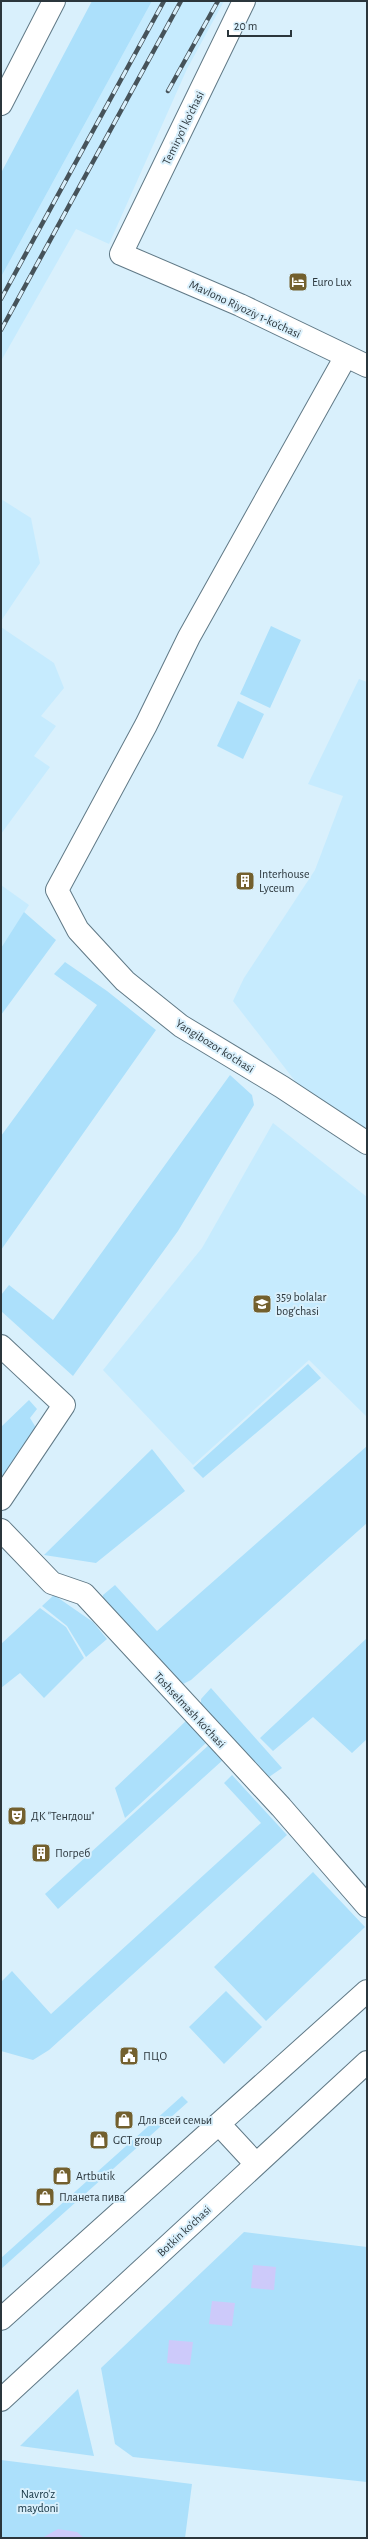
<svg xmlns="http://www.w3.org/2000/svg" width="368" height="2539" font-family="'Alegreya Sans',sans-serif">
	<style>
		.built { fill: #c6ebfe }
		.green { fill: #ace0fb }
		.water { fill: #cdcafa }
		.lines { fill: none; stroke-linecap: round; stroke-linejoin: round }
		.minor-casing { stroke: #607986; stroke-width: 24 }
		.major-casing { stroke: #607986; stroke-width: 24 }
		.highway-casing { stroke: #607986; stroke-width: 24 }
		.minor { stroke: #fff; stroke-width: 22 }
		.major { stroke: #fff; stroke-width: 22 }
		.highway { stroke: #fff; stroke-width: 22 }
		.rail-casing { stroke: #46535a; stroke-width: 4.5 }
		.rail { stroke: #d9f0fc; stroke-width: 3; stroke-dasharray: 9; stroke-linecap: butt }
		.labels { text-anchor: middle; stroke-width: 4; stroke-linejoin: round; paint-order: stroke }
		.street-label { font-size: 12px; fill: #2b363c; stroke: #d9f0fc }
		.poi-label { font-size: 12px; fill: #2b363c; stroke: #d9f0fc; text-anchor: start }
		.park-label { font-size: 12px; fill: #11303f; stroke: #d9f0fc }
	</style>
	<rect width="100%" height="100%" fill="#d9f0fc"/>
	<!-- built -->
	<path class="built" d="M152,1H224L187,69L109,244L76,229L1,361V277Z
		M1,499L31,518L40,563L1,621Z
		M1,627L54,663L64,688L41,716L56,726L34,756L50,767L1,834Z
		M359,679L367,682V1136L309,1099L233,1001L244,978L315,870L343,796L308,784Z
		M1,885L29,905L1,948Z
		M273,1123L367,1197V1417L309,1360L193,1465L103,1370L202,1248Z"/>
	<!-- green -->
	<path class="green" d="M92,1H152L1,277V173Z
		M271,626L301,640L270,708L240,694Z
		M238,701L264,714L243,759L217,746Z
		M24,912L56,940L1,1015V948Z
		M65,962L107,991L156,1030L1,1250V1136L97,1005L54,974Z
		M230,1075L252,1095L254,1105L178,1231L73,1376L1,1311V1295L9,1285L53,1320Z
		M308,1364L321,1378L203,1478L193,1468Z
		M29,1400L37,1409L30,1418L38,1431L1,1485V1427Z
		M367,1446V1523L191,1680L181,1685L103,1601V1595L115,1585L157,1631Z
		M152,1449L185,1491L96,1563L44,1555Z
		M54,1595L93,1622L107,1639L86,1657L67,1626L42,1606Z
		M40,1608L66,1627L84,1658L44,1698L20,1673L1,1688V1644Z
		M367,1638V1739L352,1753L313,1717L273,1751L260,1738Z
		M211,1688L282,1768L269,1777L260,1771L201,1707V1699Z
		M187,1720L207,1742L125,1818L115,1788Z
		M210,1744L224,1759L58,1909L45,1894Z
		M232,1775L287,1835L49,2050L33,2060L1,2051V1982L12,1971L51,2014L261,1823L224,1783Z
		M313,1872L365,1927L266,2021L214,1967Z
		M226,1991L262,2027L224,2064L189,2027Z
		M182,2096L188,2102L1,2269V2258Z
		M244,2232L367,2247V2482L133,2457L115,2444L101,2368Z
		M78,2389L94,2456L20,2446Z
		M1,2460L192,2484L185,2538H1Z"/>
	<!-- water -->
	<path class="water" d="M253,2265L276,2267L274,2290L251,2288Z
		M212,2301L235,2303L232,2326L209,2324Z
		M169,2340L193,2342L190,2365L167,2363Z
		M58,2529L77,2532L84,2538H42Z"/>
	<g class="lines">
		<!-- minor casing -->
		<g class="minor-casing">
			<path id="minor" d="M244,1L121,254L240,305L367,366
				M346,356L189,637L146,725L57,890L78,930L125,981L181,1026L282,1087L367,1143
				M1,1346L64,1405L1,1499
				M1,1530L52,1583L84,1594L281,1807L367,1906"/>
		</g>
		<!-- major casing -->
		<g class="major-casing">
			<path id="major" d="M219,2124L256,2164
				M1,2319L367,1991
				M1,2400L367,2062"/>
		</g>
		<!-- highway casing -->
		<g class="highway-casing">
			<path id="highway" d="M1,104L54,1"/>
		</g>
		<!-- minor -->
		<use href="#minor" class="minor"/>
		<!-- major -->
		<use href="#major" class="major"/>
		<!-- highway -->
		<use href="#highway" class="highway"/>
		<!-- rail casing -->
		<g class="rail-casing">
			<path id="rail" d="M168,91L218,1
				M1,299L164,1
				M1,330L181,1"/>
		</g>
		<!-- rail -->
		<use href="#rail" class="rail"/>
	</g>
	<!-- icons -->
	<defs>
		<g id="hotel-square" transform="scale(1)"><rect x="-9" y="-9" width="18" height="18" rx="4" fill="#73602e" stroke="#d9f0fc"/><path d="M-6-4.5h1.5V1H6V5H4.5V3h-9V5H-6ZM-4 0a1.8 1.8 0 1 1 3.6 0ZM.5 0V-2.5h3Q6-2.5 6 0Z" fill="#fff"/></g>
		<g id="building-square" transform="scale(1)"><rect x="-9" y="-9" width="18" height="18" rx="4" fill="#73602e" stroke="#d9f0fc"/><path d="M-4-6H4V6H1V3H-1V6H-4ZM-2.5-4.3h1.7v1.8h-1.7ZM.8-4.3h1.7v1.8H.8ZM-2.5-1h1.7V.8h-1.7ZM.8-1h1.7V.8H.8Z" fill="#fff"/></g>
		<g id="school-square" transform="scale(1)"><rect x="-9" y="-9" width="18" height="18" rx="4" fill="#73602e" stroke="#d9f0fc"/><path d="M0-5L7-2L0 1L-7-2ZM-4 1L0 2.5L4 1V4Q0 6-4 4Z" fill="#fff"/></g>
		<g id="theatre-square" transform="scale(1)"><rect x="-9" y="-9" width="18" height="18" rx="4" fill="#73602e" stroke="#d9f0fc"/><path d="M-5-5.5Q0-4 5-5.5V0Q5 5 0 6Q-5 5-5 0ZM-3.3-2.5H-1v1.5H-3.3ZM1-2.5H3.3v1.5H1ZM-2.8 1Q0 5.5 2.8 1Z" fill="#fff"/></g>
		<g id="civic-square" transform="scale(1)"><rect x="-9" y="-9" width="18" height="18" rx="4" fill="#73602e" stroke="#d9f0fc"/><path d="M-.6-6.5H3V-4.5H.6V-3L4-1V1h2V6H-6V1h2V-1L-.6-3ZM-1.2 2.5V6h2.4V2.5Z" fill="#fff"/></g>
		<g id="shop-square" transform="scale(1)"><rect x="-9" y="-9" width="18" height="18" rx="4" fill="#73602e" stroke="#d9f0fc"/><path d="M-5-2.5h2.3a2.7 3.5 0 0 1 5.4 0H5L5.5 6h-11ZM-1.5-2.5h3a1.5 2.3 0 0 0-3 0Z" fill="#fff"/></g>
	</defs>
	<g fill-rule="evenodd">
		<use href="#hotel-square" x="298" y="282"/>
		<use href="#building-square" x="245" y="881"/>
		<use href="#school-square" x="262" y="1304"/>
		<use href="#theatre-square" x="17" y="1816"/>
		<use href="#building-square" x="41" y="1853"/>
		<use href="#civic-square" x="129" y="2056"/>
		<use href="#shop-square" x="124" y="2120"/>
		<use href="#shop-square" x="99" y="2140"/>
		<use href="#shop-square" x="62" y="2176"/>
		<use href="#shop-square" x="45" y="2197"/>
	</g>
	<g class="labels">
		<!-- street labels -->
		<g class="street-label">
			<text transform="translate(183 128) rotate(-64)" y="4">Temiryo'l ko'chasi</text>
			<text transform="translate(245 309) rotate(25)" y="4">Mavlono Riyoziy 1-ko'chasi</text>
			<text transform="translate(215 1046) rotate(32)" y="4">Yangibozor ko'chasi</text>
			<text transform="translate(190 1710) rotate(47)" y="4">Toshselmash ko'chasi</text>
			<text transform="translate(184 2231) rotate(-43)" y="4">Botkin ko'chasi</text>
		</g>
		<!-- poi labels -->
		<g class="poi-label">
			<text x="312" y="286">Euro Lux</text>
			<text x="259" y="878">Interhouse<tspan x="259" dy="14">Lyceum</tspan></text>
			<text x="276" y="1301">359 bolalar<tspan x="276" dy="14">bog'chasi</tspan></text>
			<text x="31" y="1820">ДК "Тенгдош"</text>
			<text x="55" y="1857">Погреб</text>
			<text x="143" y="2060">ПЦО</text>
			<text x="138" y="2124">Для всей семьи</text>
			<text x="113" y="2144">GCT group</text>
			<text x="76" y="2180">Artbutik</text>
			<text x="59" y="2201">Планета пива</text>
		</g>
		<!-- park labels -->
		<g class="park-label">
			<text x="38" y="2498">Navro'z<tspan x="38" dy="14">maydoni</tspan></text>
		</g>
	</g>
	<!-- border -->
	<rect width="368" height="2539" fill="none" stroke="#2b363c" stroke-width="4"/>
	<!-- scale -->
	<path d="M228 30v6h63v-6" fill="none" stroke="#2b363c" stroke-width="2"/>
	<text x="234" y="30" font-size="12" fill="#2b363c" stroke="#d9f0fc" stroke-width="3" paint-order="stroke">20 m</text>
</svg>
